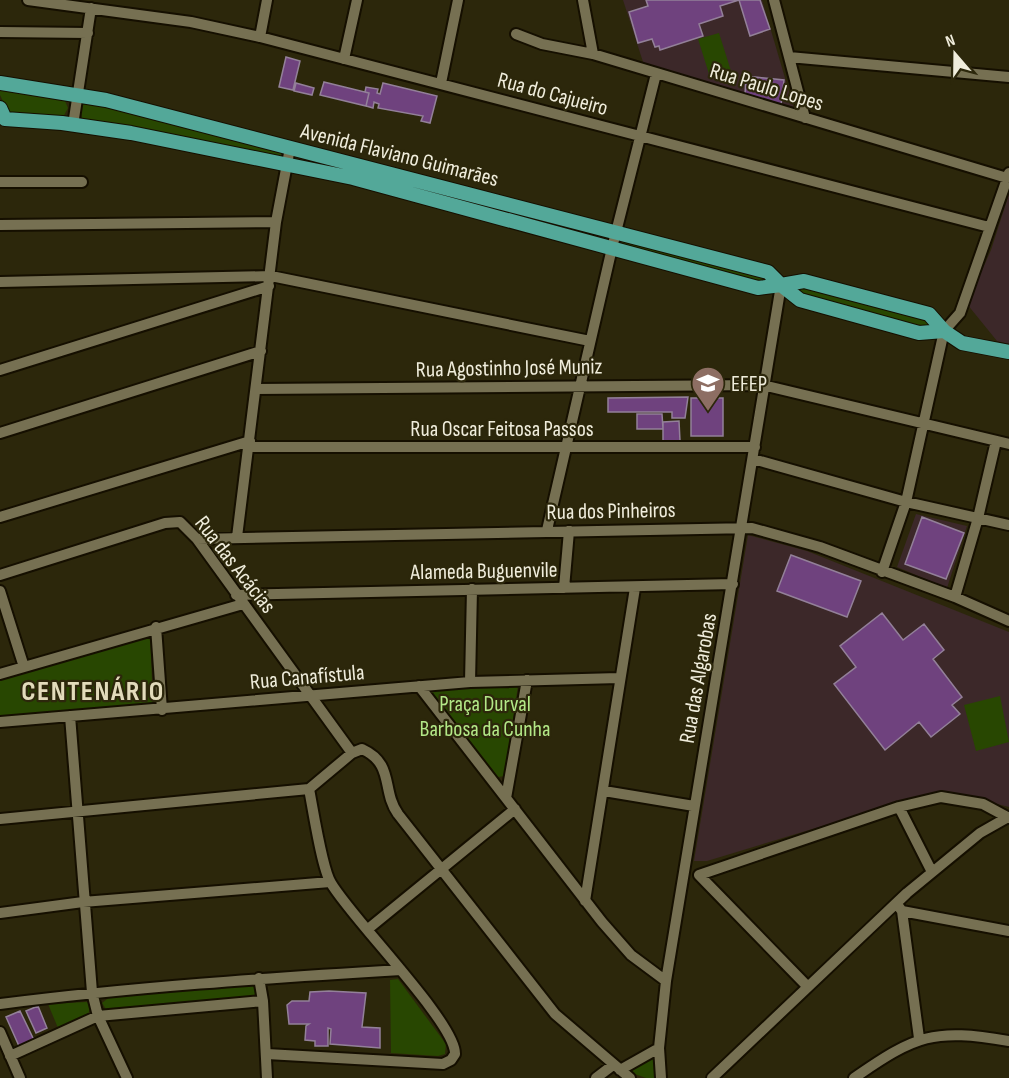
<svg xmlns="http://www.w3.org/2000/svg" width="1009" height="1078" font-family="'Sofia Sans Condensed',sans-serif">
	<style>
		.education { fill: #3c2829 }
		.green { fill: #284701 }
		.building { fill: #6f427e; stroke: #938099; stroke-width: 1.5 }
		.lines { fill: none; stroke-linecap: round; stroke-linejoin: round }
		.minor-casing { stroke: #150f00; stroke-width: 14 }
		.major-casing { stroke: #150f00; stroke-width: 16 }
		.minor { stroke: #767052; stroke-width: 10 }
		.major { stroke: #53a899; stroke-width: 14 }
		.labels { text-anchor: middle; stroke-width: 4.5; stroke-linejoin: round; paint-order: stroke }
		.street-label { font-size: 22px; fill: #f0eddc; stroke: #2c270b }
		.poi-label { font-size: 22px; fill: #f0eddc; stroke: #2c270b; text-anchor: start }
		.park-label { font-size: 22px; fill: #b3e887; stroke: #2c270b }
		.district-label { font-size: 28px; font-weight: bold; letter-spacing: 1.5px; fill: #e2dbbb; stroke: #2c270b }
	</style>
	<rect width="100%" height="100%" fill="#2c270b"/>
	<!-- education -->
	<path class="education" d="M623,0H762L795,112L644,65Z
		M1009,194V344L997,341L967,304L991,250Z
		M916,514L967,526L947,588L897,567Z
		M748,535L807,551L1009,632V807L949,792L829,824L707,861H694Z"/>
	<!-- green -->
	<path class="green" d="M719,33L731,71L710,77L698,39Z
		M0,87L63,96L68,108L62,119L10,116L0,95Z
		M91,100L281,149V157L83,122L80,109L84,102Z
		M623,238L766,272L769,285L621,247Z
		M801,284L927,317L929,327L924,331L798,296L797,289Z
		M150,634L153,704L0,716V679Z
		M518,685L505,776L498,777L432,694L434,689Z
		M1000,696L1009,742L976,751L964,705Z
		M398,979L446,1044L445,1054L438,1056L391,1053L390,980Z
		M252,985L257,992L251,998L107,1011L102,1003L111,996Z
		M87,1002L91,1007L87,1016L58,1028L48,1004Z
		M654,1054L655,1078H646L626,1071Z"/>
	<!-- building -->
	<path class="building" d="M646,0H739L720,6L723,16L699,24L703,36L660,50L659,46L655,47L652,39L638,43L629,12L648,6Z
		M739,0H760L770,29L750,36Z
		M286,57L300,61L293,90L279,87Z
		M286,57L300,61L293,90L279,87Z
		M746,76L784,80L781,105L745,95Z
		M324,82L369,93L366,106L320,95Z
		M324,82L369,93L366,106L320,95Z
		M296,83L314,88L312,95L294,91Z
		M296,83L314,88L312,95L294,91Z
		M383,83L437,96L430,123L421,121L423,116L378,108L379,104L374,102L373,108L366,106L369,93L365,92L366,87L378,89L377,93L380,94Z
		M383,83L437,96L430,123L421,121L423,116L378,108L379,104L374,102L373,108L366,106L369,93L365,92L366,87L378,89L377,93L380,94Z
		M688,397L685,418H672V412H608V398Z
		M691,398H723V436H691Z
		M637,414H662L663,429H637Z
		M679,421L680,441H663V422Z
		M922,517L964,533L946,579L905,564Z
		M791,555L861,581L847,617L777,591Z
		M882,613L903,640L924,624L944,650L933,659L962,697L952,705L960,714L931,737L919,722L885,750L834,684L856,667L840,646Z
		M329,991L366,993L362,1027L380,1028V1048L330,1044L331,1029L328,1028V1046H315V1041L305,1040L306,1026L309,1024H289L287,1005L292,1001H309L310,992Z
		M38,1006L47,1028L36,1033L26,1011Z
		M20,1011L34,1040L19,1046L6,1017Z"/>
	<g class="lines">
		<!-- minor casing -->
		<g class="minor-casing">
			<path id="minor" d="M28,0L191,22L260,37L989,227
				M583,0L593,54
				M774,0L805,118
				M0,32L88,33
				M516,34L542,44L593,54L1007,178
				M260,37L267,0
				M789,57L1009,77
				M344,59L357,0
				M441,83L458,0
				M73,125L91,8
				M0,182H82
				M0,225L276,222
				M0,282L271,276L590,341
				M0,370L269,286
				M256,389L763,385L1009,444
				M0,433L261,351
				M249,447H755
				M753,459L906,502L1009,525
				M0,517L250,441
				M547,530L612,248L656,74
				M237,537L276,222L290,148
				M197,539L752,528L820,547L955,597L1009,621
				M882,572L906,502L944,331L960,313L1009,173
				M0,575L165,523L180,522L197,539L352,753
				M564,588L569,531
				M0,591L24,667
				M236,595L733,584
				M955,597L978,518L996,441
				M156,627L162,710
				M0,674L243,604
				M470,682L472,589
				M419,686L602,922L631,955L666,981
				M70,716L92,992L98,1016L127,1078
				M0,722L470,682L619,678
				M604,791L694,806
				M506,798L527,680
				M899,807L932,872
				M0,819L309,789L352,753L362,749C395,764 381,790 398,814L555,1014L630,1078
				M699,875L899,807L941,797L983,804L1009,818
				M699,875L808,987
				M585,901L635,588
				M899,907L902,911L1009,931
				M902,911L919,1038
				M0,913L83,902L330,882
				M368,929L515,809
				M259,978L263,1001L267,1078
				M0,1004C133,987 267,978 401,970
				M0,1032L20,1078
				M267,1054L443,1064L451,1060L455,1054C456,1023 351,918 331,883C322,869 313,809 309,789
				M10,1056L98,1016L263,1001
				M620,1070L659,1048
				M596,1078L613,1065
				M661,1078L659,1048L666,981L781,285
				M712,1078L907,893L980,833L1008,817
				M854,1078C916,1035 933,1028 1009,1041"/>
		</g>
		<!-- major casing -->
		<g class="major-casing">
			<path id="major" d="M0,83L106,100L768,272L781,285L804,281L929,314L944,331L962,343L1009,352
				M0,108L5,119L62,123L131,133L353,178L758,288L781,285L800,300L919,333L944,331"/>
		</g>
		<!-- minor -->
		<use href="#minor" class="minor"/>
		<!-- major -->
		<use href="#major" class="major"/>
	</g>
	<!-- icons -->
	<defs>
		<g id="school-pin" transform="scale(1.725)"><path d="M0 17L-7.5 6A9.5 9.5 0 1 1 7.5 6Z" fill="#8d6e63" stroke="#2c270b"/><path d="M0-5L7-2L0 1L-7-2ZM-4 1L0 2.5L4 1V4Q0 6-4 4Z" fill="#fff"/></g>
	</defs>
	<g fill-rule="evenodd">
		<use href="#school-pin" x="708" y="383"/>
	</g>
	<g class="labels">
		<!-- street labels -->
		<g class="street-label">
			<text transform="translate(767 86) rotate(17)" y="8">Rua Paulo Lopes</text>
			<text transform="translate(553 93) rotate(15)" y="8">Rua do Cajueiro</text>
			<text transform="translate(400 154) rotate(14)" y="8">Avenida Flaviano Guimarães</text>
			<text transform="translate(509 367) rotate(-1)" y="8">Rua Agostinho José Muniz</text>
			<text x="502" y="436">Rua Oscar Feitosa Passos</text>
			<text transform="translate(611 510) rotate(-1)" y="8">Rua dos Pinheiros</text>
			<text transform="translate(236 564) rotate(52)" y="8">Rua das Acácias</text>
			<text transform="translate(484 570) rotate(-1)" y="8">Alameda Buguenvile</text>
			<text transform="translate(307 676) rotate(-5)" y="8">Rua Canafístula</text>
			<text transform="translate(697 678) rotate(-80)" y="8">Rua das Algarobas</text>
		</g>
		<!-- poi labels -->
		<g class="poi-label">
			<text x="731" y="391">EFEP</text>
		</g>
		<!-- park labels -->
		<g class="park-label">
			<text x="485" y="711">Praça Durval<tspan x="485" dy="25">Barbosa da Cunha</tspan></text>
		</g>
		<!-- district labels -->
		<g class="district-label">
			<text x="93" y="700">CENTENÁRIO</text>
		</g>
	</g>
	<!-- north arrow -->
	<g transform="translate(955 54) rotate(340)" stroke="#2c270b" stroke-width="4.5" paint-order="stroke">
	<path d="M0-4.5L10 22L0 15L-10 22Z" fill="#f0eddc"/>
	<text y="-9" font-size="16" font-weight="bold" text-anchor="middle" fill="#f0eddc">N</text>
	</g>
</svg>
